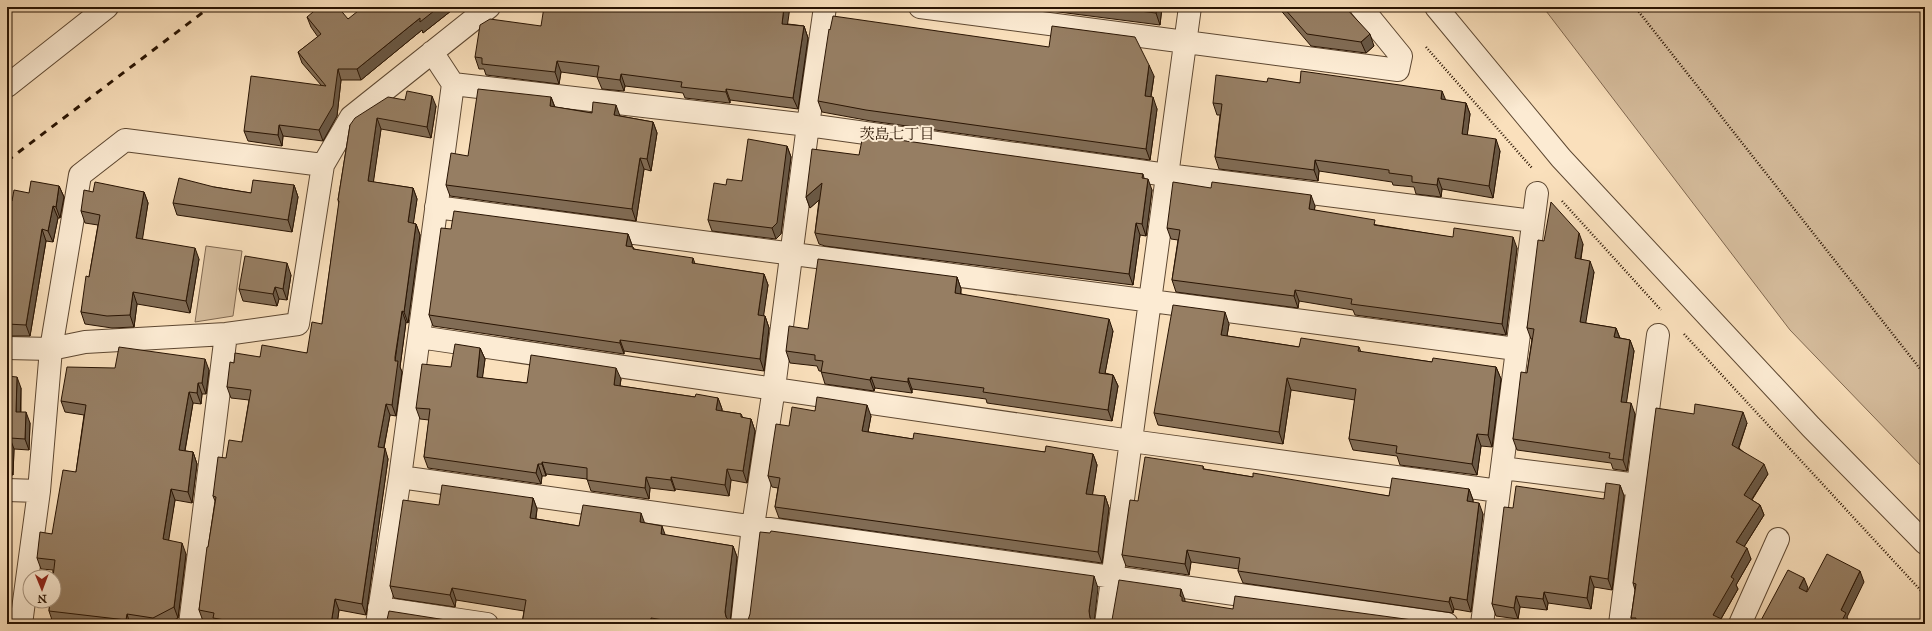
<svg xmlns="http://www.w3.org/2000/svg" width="1932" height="631" font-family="'IM FELL Great Primer','Noto Serif JP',serif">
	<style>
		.green { fill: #d6bd9d; stroke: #806850 }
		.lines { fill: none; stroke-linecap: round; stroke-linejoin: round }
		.minor-casing { stroke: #5d4731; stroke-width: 24 }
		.tertiary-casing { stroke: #5d4731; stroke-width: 24 }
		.path { stroke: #291403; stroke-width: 2.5; stroke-dasharray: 1 2; stroke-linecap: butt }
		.minor { stroke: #fcebd3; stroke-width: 22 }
		.tertiary { stroke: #fcebd3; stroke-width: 22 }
		.rail { stroke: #291403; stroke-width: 3; stroke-dasharray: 7 7; stroke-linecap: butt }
		.wall { fill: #816c55; stroke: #291403 }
		.shaded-wall { fill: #695845; stroke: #291403 }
		.building { fill: #967e63; stroke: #291403 }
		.labels { text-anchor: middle; stroke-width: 4; stroke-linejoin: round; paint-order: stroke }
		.neighbourhood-label { font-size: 15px; fill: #291403; stroke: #fcebd3 }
	</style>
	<rect width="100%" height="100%" fill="#fae0bc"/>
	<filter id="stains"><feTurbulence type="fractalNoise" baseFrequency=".005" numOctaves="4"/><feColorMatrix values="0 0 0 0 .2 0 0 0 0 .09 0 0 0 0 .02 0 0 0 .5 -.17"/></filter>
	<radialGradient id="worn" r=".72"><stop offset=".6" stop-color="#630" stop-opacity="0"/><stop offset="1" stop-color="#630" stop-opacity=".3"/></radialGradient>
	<!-- green -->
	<path class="green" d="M1543,7H1925V470L1790,330Z
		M206,246L242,251L233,316L195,322Z"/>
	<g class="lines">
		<!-- minor casing -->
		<g class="minor-casing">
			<path id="minor" d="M920,7L1398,70L1401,56L1361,7
				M432,52L453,84L808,125L1167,175L1533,221
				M7,86L107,7
				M436,207L1516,349
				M419,337L1131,441L1499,491
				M7,348L51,349L85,342L226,334L298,324L323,165
				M1502,468L1638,485L1620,624
				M400,477L1447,624
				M1638,485L1658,335
				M7,490L39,491
				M379,608L487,624
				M21,624L39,491L51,349L80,175L125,140L323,165L351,117L489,7
				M190,624L226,334
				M377,624L400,477L453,84
				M742,624L753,526L774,388L808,125L825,7
				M1106,624L1190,7
				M1482,624L1537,193
				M1740,624L1778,539"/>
		</g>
		<!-- tertiary casing -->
		<g class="tertiary-casing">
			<path id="tertiary" d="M1436,7L1561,158L1811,427L1925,543"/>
		</g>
		<!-- path -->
		<path class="path" d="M1635,7L1925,375
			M1426,47L1532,168
			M1562,201L1661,310
			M1684,334L1925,595"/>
		<!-- minor -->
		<use href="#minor" class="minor"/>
		<!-- tertiary -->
		<use href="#tertiary" class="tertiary"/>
		<!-- rail -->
		<path class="rail" d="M7,161L210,7"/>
	</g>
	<!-- wall -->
	<path class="wall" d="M456,7L423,33L422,30L361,80H341L337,116L323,141L283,136L282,146L248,141L244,131L321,85L302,63L298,52L318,37L311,27L307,17L348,19Z
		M1020,7H1162L1160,25Z
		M1278,7H1345L1374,46L1366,53L1311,46Z
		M788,24L804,26L808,38L798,109L730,100V103L685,98L683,93L625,86L624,91L602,89L597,77L561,72L559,84L486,75L484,69H479L475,57L541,26Z
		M1154,76L1151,97L1157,109L1150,160L871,121L822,112L818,101Z
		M1267,82L1300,83L1466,103L1470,114L1467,135L1500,151L1493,198L1442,189L1441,197L1416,194L1414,187L1393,185L1392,182L1319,171L1318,181L1219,169L1215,157L1220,115H1217L1213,103Z
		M551,97L555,107L592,113L620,116L653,122L657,133L651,171L644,169L636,221L450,196L446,185L468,156Z
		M405,100L436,106L431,138L381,129L373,182L413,188L417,199L413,223L416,224L420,235L408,323L406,322L400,367L402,372L396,416L390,415L384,448L388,459L366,615L339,610L337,624H216L215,623L203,621L199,610L215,501L213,496L226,458L242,442L249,400L231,398L227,387L234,363L260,357L307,353L322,324L339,204L338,200L350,125Z
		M787,146L791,157L781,234L776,239L712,231L708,220L726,185L742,181Z
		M859,155L1143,174L1144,178L1152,190L1146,236L1140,235L1133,285L825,246L819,244L815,233L819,200L810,208L806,197Z
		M294,185L298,197L292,232L177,215L173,203L214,187L251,193Z
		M59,186L64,197L60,218H58L53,242L46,241L30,336H7V200L12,201Z
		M93,192H144L148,203L142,239L199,259L190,313L137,304L134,327L112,328L85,324L81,312L89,277L98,225L85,223L81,211Z
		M1315,206L1314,210L1377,225L1517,248L1506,335L1355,315L1353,310L1299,301L1298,308L1176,292L1172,280L1178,240L1171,239L1167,228Z
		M451,229L628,234L632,245V247H633L634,249L695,264L764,274L768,285L763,316H765L769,328L764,371L624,351V354L433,326L429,315Z
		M1544,241L1583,244L1581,259L1594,272L1585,323L1616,328L1620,338L1630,340L1634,351L1626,403L1635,414L1627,471L1613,469L1611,463L1517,450L1513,439L1527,373L1532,339H1531L1527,328Z
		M291,275L287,300L279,299L277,306L243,301L239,289Z
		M957,277L961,289V294L1113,331L1105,373L1113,375L1118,386L1112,421L987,403L986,399L912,389V393L875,388L874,391L825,384L821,371H819L817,366L790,363L786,351L808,329Z
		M1229,324L1227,336L1299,347H1359L1361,352L1432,362L1496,367L1501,379L1492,447L1481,446L1477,475L1400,465L1397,456L1353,450L1349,439L1355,400L1291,390L1283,444L1158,425L1154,413Z
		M480,348L485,359L482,378L527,383L621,379L620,386L695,397L718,398L722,409V411L741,414L743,418L751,419L755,431L747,483L731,480L729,496L675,489V491L650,488L649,499L591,491L587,479L546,474V476H542L541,484L428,468L424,457L429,420L420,419L416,408L451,367Z
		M209,370L206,394H202L201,404L193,403L185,451L193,452L197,464L192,503L175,500L168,540L186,554L178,618L167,624H66L53,623L49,611L53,570L41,569L37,558L52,534L76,472L84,415L65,412L61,401Z
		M7,374L8,376L21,388V412L30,423L29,450L14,449L13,475H7Z
		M815,411L871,416L868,432L913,439L1045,452L1093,454L1097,465L1092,495L1105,496L1109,508L1102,563L779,518L775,507L778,488L772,487L768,476L789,426Z
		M1747,423L1739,448L1768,474L1752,500L1760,505L1764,515L1744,547L1751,559L1736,585L1738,589L1721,619L1732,624H1634L1631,618L1635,590L1633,583Z
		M1203,466L1204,469L1253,477L1389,496L1469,489L1473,500V502L1483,514L1471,612L1454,609L1453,613L1243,583L1238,571L1239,569L1191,562L1189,575L1126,566L1122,555L1138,501Z
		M1620,485L1624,496L1612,590L1594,587L1591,609L1548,603L1547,610L1520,607L1518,619L1496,616L1492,604L1513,508L1604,499Z
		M533,498L537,509L536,519L579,526L645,523L665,535L733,546L737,557L730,622L734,624H522L524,611L456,600L455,607L394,598L390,586L439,505Z"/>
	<!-- shaded-wall -->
	<path class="shaded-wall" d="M439,7H456L423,33L422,30L361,80L357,69L420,18Z
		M784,7H790L786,35L782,24Z
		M1157,7H1162L1160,25L1156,13Z
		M804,26L808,38L798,109L793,98Z
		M1370,34L1374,46L1366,53L1361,42Z
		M557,61L561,72L559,84L555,72Z
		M1149,65L1154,76L1149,108L1145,96Z
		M338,69L341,80L337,116L323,141L319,130Z
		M621,74L625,86L624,91L620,80Z
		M726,89L730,100V103L726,92Z
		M1442,91L1447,103L1441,99Z
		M432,96L436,106L431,138L427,127Z
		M551,97L555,108L550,106Z
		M1153,97L1157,109L1150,160L1146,149Z
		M1466,103L1470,114L1466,145L1462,134Z
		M616,105L620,116L619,127L614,115Z
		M377,118L381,129L372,192L368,181Z
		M653,122L657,133L651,171L647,159Z
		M279,125L283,136L282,146L278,135Z
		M1496,139L1500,151L1493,198L1489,186Z
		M787,146L791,157L781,234L776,239L772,228Z
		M640,158L644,169L636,221L632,209Z
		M1315,160L1319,171L1318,181L1314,170Z
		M1438,178L1442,189L1441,197L1437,185Z
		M1148,179L1152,190L1146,236L1142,224Z
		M822,183L826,194L810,208L806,197Z
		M294,185L298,197L292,232L288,220Z
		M59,186L64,197L60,218L56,207Z
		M413,188L417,199L412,233L408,222Z
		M144,192L148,203L141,249L136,238Z
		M1311,195L1315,206L1313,221L1309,209Z
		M53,206L58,218L53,242L48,231Z
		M1136,223L1140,235L1133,285L1129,274Z
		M416,224L420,235L408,323L404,312Z
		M42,229L46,241L30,336L26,325Z
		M1579,233L1583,244L1579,269L1575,258Z
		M628,234L632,245L630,258L626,246Z
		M1513,237L1517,248L1506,335L1502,324Z
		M195,248L199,259L190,313L186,301Z
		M693,258L697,269L692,263Z
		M1590,261L1594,272L1584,334L1580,322Z
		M287,263L291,275L287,300L283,289Z
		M764,274L768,285L762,327L758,315Z
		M957,277L961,289L959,305L955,293Z
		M275,287L279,299L277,306L273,294Z
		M1295,290L1299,301L1298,308L1294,296Z
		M133,292L137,304L134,327L130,315Z
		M402,311L406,322L400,367L402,372L396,416L392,405L395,361Z
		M1225,312L1229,324L1225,347L1221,335Z
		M765,316L769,328L764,371L760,359Z
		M1109,319L1113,331L1103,384L1099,373Z
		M1616,328L1620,339L1614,337Z
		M620,340L624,351V354L620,343Z
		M1630,340L1634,351L1625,413L1621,402Z
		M480,348L485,359L481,389L477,377Z
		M205,359L209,370L206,394L202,383Z
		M1496,367L1501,379L1492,447L1488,435Z
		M616,368L621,379L618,397L614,385Z
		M1113,375L1118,386L1112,421L1108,410Z
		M17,377L21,388L20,423L16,412Z
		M871,377L875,388L874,391L870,380Z
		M908,378L912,389V393L908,382Z
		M1287,378L1291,390L1283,444L1279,432Z
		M198,383L202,394L201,404L197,393Z
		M189,392L193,403L183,461L179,450Z
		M718,398L722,409L720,422L716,410Z
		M1631,403L1635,414L1627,471L1623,460Z
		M386,404L390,415L382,457L378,447Z
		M867,405L871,416L866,442L862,431Z
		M26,412L30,423L29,450L25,439Z
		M1743,412L1747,423L1736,455L1732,445Z
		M751,419L755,431L747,483L743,471Z
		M1477,434L1481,446L1477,475L1472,464Z
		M10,438L14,449L13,475L9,464Z
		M385,448L388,459L366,615L362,604Z
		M193,452L197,464L192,503L188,492Z
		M1093,454L1097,465L1091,505L1086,494Z
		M542,462L546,474V476L542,464Z
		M538,464L542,476L541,484L536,473Z
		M1764,464L1768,474L1748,505L1744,495Z
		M727,469L731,480L729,496L725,485Z
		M646,477L650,488L649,499L645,488Z
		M671,477L675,489V491L671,480Z
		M1620,485L1624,496L1612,590L1608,579Z
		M171,489L175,500L167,551L163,539Z
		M1469,489L1473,500L1472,512L1467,501Z
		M1105,496L1109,508L1102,563L1098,552Z
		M533,498L537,509L534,529L530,518Z
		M1479,503L1483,514L1471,612L1467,600Z
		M1760,505L1764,515L1740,553L1736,542Z
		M641,513L645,524L640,522Z
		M662,526L666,537L661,534Z
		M182,543L186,554L178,618L174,607Z
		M733,546L737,557L730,623L726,617L725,612Z
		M1747,548L1751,559L1736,585L1738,589L1718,624L1713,615L1731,577Z
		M1187,550L1191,562L1189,575L1185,564Z
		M1860,571L1864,582L1847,617L1850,624H1840L1841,610Z
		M1094,576L1098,588L1094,623L1090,618L1089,611Z
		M1590,576L1594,587L1591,609L1587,598Z
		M1804,578L1808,588L1803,599L1799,588Z
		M452,588L456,600L455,607L450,595Z
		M1181,589L1185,600V603L1186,612L1180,596Z
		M1544,592L1548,603L1547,610L1543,599Z
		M1516,596L1520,607L1518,619L1514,608Z
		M1450,597L1454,609L1453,613L1449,602Z
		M335,599L339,610L337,624H331Z
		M127,614L130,624H128L126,620Z
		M651,618L654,624H650Z"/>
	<!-- building -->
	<path class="building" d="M319,7H338L348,19L363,7H439L420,22V18L357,69H338L333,106L319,130L279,125L278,135L244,131L251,76L326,86L298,52L321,34L307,17Z
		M544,7H784L782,24L804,26L793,98L726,89V92L681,87L682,82L621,74L620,80L597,77L599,66L557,61L555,72L482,64V58L475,57L480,25L490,19L541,26Z
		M1107,7H1157L1156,13Z
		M1283,7H1345L1370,34L1361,42L1307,34Z
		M833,16L1049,47L1052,26L1135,37L1149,65L1145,96L1153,97L1146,149L866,110L818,101L829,29L830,30Z
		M1301,71L1442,91L1441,99L1466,103L1462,134L1496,139L1489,186L1438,178L1437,185L1412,182V176L1389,173V170L1315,160L1314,170L1215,157L1222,104L1213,103L1216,75L1267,82L1268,78L1300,83Z
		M478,89L551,97L550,106L592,113L593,102L616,105L614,115L653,122L647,159L640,158L632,209L446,185L451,153L468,156Z
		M407,91L432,96L427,127L377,118L368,181L413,188L408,222L416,224L404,312L402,311L395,357V361H398L392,405L386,404L378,447L385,448L362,604L335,599L331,624H249L213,618L214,613L199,610L207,547H208L216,497L213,496L218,457L226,458L229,440L242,442L251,390L227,387L230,362L234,363L235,353L260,357L262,345L307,353L312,322L322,324L339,201L338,200L350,125L355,118L388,97L405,100Z
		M863,135L1143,174L1142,178L1148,179L1142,224L1136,223L1129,274L821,234L815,233L822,183L806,197L812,149L859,155Z
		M748,139L787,146L777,223L772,228L708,220L714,183L726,185L727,179L742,181Z
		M179,178L214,187L251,193L253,180L294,185L288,220L173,203Z
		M31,181L59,186L56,207L53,206L48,231L42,229L26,325L7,324V200L12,201L14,190L29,193Z
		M95,182L144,192L136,238L195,248L186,301L133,292L130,315L107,316L81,312L86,276L89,277L100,215L81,211L84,190L93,192Z
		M1173,182L1211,188L1212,182L1311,195L1309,209L1375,220L1374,225L1453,237L1454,228L1513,237L1502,324L1351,304L1352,299L1295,290L1294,296L1172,280L1180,230L1167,228Z
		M1551,202L1579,233L1575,258L1590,261L1580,322L1616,328L1614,337L1630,340L1621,402L1631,403L1623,460L1609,458L1610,453L1513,439L1521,372L1527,373L1534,329L1527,328L1538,240L1544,241Z
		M454,211L628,234L626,246L633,247V249L693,258L692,263L764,274L758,315L765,316L760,359L620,340V343L429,315L441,228L451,229Z
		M245,256L287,263L283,289L275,287L273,294L239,289Z
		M818,259L957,277L955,293L1109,319L1099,373L1113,375L1108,410L983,392L984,388L908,378V382L871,377L870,380L821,372L823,361L815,360V355L786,351L789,326L808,329Z
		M1173,305L1225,312L1221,335L1299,347L1301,338L1359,347L1358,351L1432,362L1433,358L1496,367L1488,435L1477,434L1472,464L1396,453L1397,446L1349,439L1356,389L1287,378L1279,432L1154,413Z
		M455,344L480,348L477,377L527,383L531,355L616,368L614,385L695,397L696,394L718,398L716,410L741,414V417L751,419L743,471L727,469L725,485L671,477V480L646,477L645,488L587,480V468L542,462V464H538L536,473L424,457L430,409L416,408L422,364L451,367Z
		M119,347L205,359L202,383H198L197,393L189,392L179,450L193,452L188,492L171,489L163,539L182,543L174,607L153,618L127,614L126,620L49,611L50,601H54V577H53L55,560L37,558L40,532L52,534L63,470L76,472L86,405L61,401L67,367L115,368Z
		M7,376L17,377L16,412H26L25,439L10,438L9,464H7Z
		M817,397L867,405L862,431L913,439L914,433L1045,452L1046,446L1093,454L1086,494L1105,496L1098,552L775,507L780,478L768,476L776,424L789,426L792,407L815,411Z
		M1695,404L1743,412L1732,445L1764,464L1744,495L1760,505L1736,542L1747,548L1731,577L1734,579L1713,615L1732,624H1635L1636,618H1631L1636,584L1633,583L1656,408L1694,414Z
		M1145,457L1203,466V469L1253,477V473L1389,496L1392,478L1469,489L1467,501L1479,503L1467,600L1450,597L1449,602L1238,571L1240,558L1187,550L1185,564L1122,555L1130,500L1138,501Z
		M1606,483L1620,485L1608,579L1590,576L1587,598L1544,592L1543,599L1516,596L1514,608L1492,604L1504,507L1513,508L1516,486L1604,499Z
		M442,485L533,498L530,518L579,526L583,505L641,513L640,522L662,526L661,534L733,546L725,612L726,617L730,622L734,624H688L651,618L650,624H522L526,600L452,588L450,595L390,586L403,500L439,505Z
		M771,531L1094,576L1089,611L1090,618L1094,622L1098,624H742L748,620L750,614L760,532L770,533Z
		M1827,554L1860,571L1841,610L1846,613L1840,624H1784L1783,623V624H1759L1788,570L1804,578L1799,588L1807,592Z
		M1119,580L1181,589L1180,596L1182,597V601L1233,609L1235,596L1442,624H1107L1112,620Z
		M389,611L446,620V624H386Z"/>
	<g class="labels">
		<!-- neighbourhood labels -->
		<g class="neighbourhood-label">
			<text x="897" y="139">茨島七丁目</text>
		</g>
	</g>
	<!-- margin -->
	<rect width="1932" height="631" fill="none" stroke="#fae0bc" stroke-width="24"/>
	<rect x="8" y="8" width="1916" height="615" fill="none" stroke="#291403" stroke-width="2"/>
	<rect x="12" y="12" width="1908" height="607" fill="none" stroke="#291403"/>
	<!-- north arrow -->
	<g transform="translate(42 589) rotate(179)"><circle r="19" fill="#fcebd3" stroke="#a89580"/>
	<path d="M0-3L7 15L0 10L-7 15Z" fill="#8f2418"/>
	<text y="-6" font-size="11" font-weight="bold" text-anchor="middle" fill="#291403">N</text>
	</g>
	<rect width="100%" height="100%" filter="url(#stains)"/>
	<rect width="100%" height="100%" fill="url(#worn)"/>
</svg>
